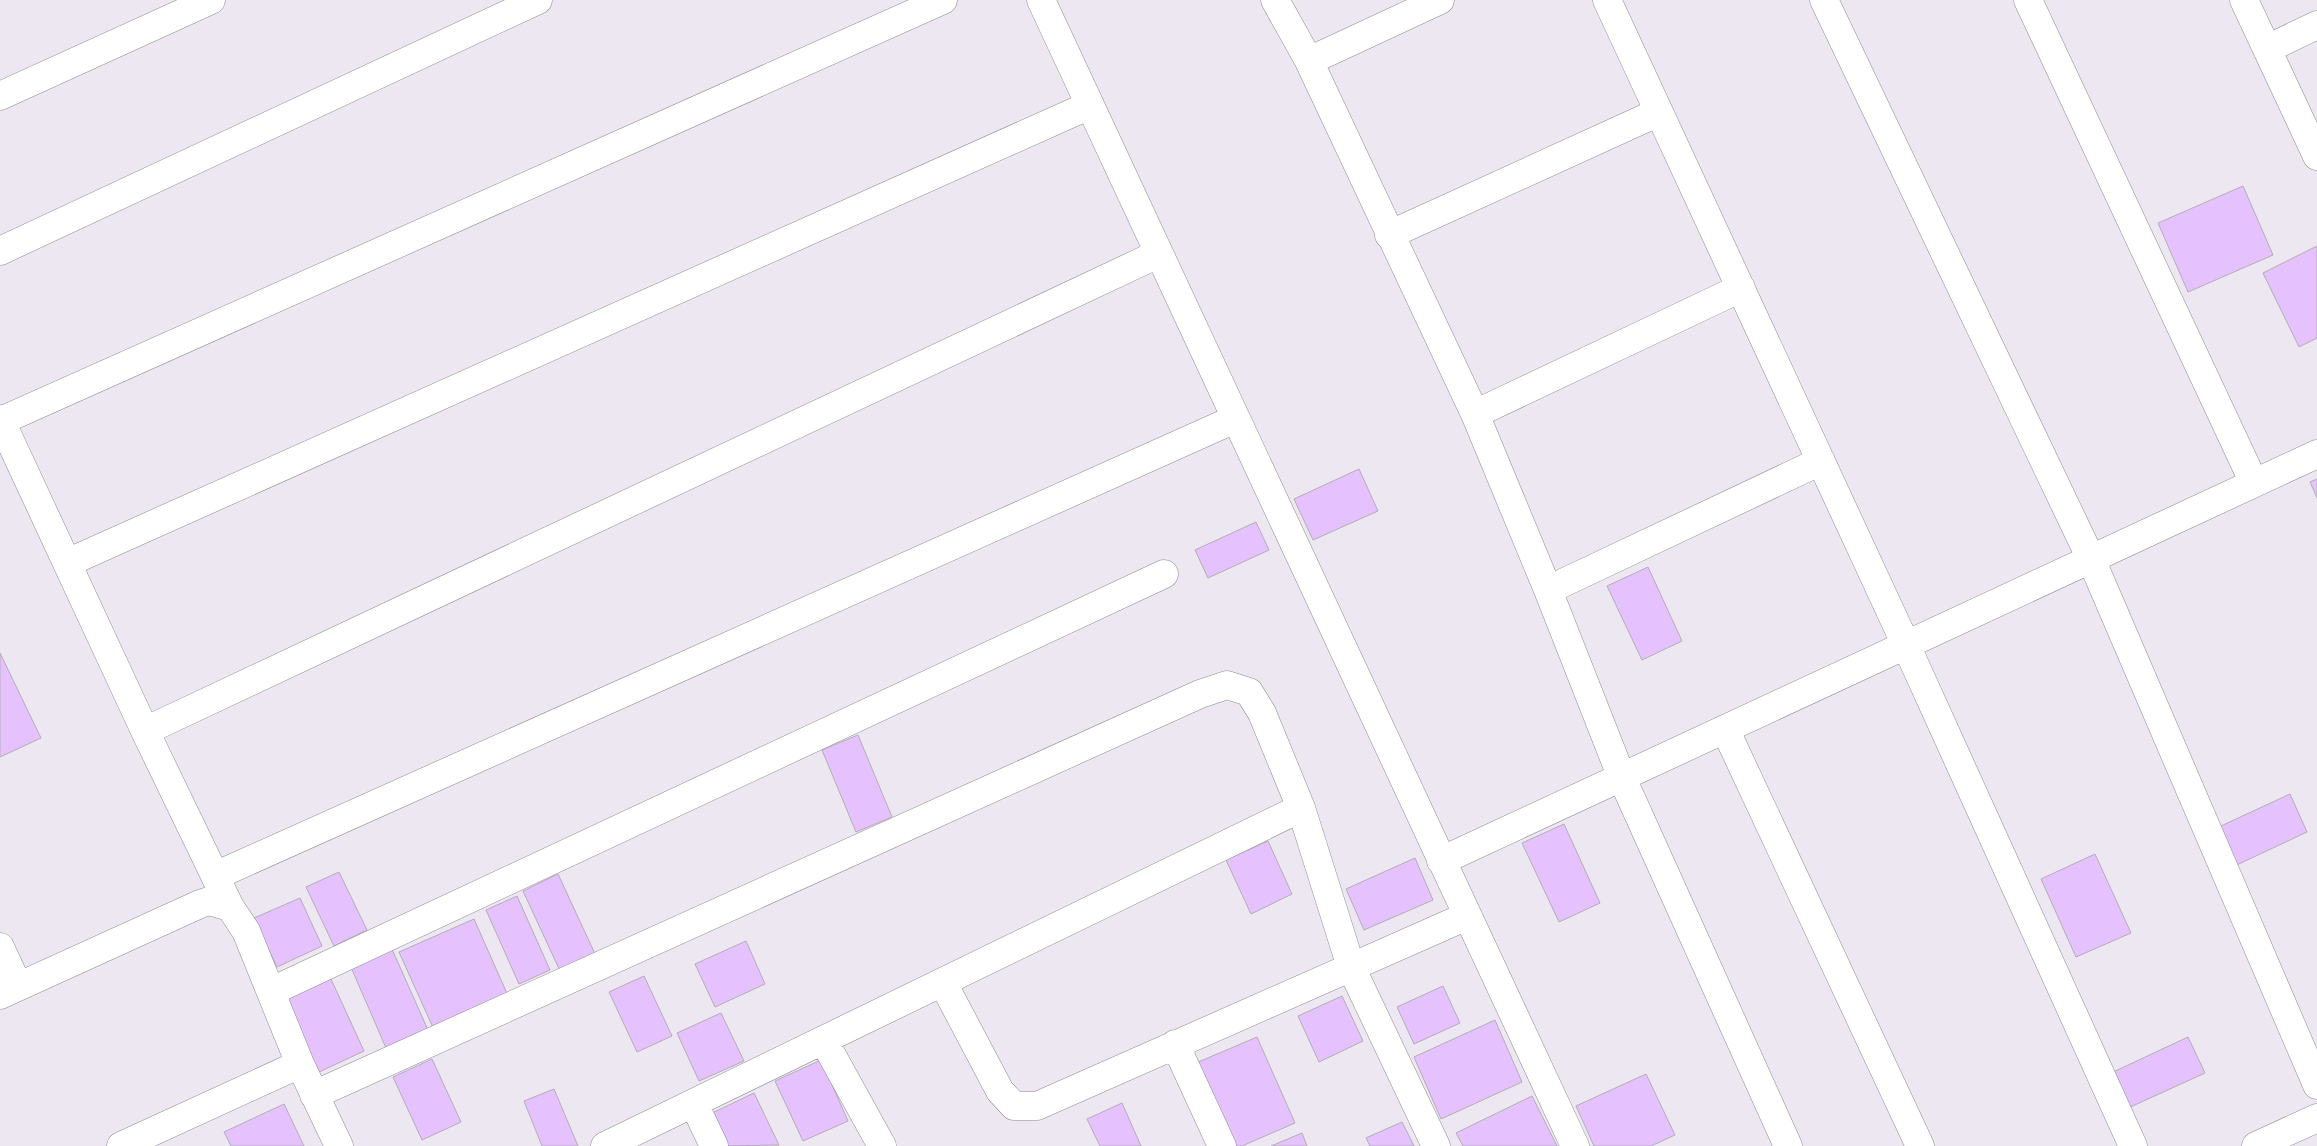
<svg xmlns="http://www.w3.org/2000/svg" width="2317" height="1146" font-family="Jost,sans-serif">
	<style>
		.building { fill: #e5c2fe; stroke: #b2adb5 }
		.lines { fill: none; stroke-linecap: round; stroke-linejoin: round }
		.minor-casing { stroke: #908b93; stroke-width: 29 }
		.minor { stroke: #fff; stroke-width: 28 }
	</style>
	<rect width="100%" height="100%" fill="#ece7f0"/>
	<!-- building -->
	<path class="building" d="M2243,186L2273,255L2188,292L2158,223Z
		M2317,246V338L2299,347L2263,273Z
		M1359,469L1378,511L1313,540L1294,499Z
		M2317,479V498L2310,482Z
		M1256,522L1269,550L1208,578L1195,550Z
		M1648,567L1682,641L1642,660L1607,586Z
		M0,653L41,738L0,757Z
		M858,735L892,817L856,832L822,750Z
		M2290,794L2307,832L2226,870L2208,832Z
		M1564,824L1600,903L1559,922L1522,843Z
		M1268,841L1292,894L1251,914L1226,860Z
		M2095,854L2131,933L2076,957L2041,879Z
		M1415,858L1433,900L1364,930L1346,889Z
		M339,872L367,930L334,946L306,887Z
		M558,874L596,956L561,973L523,891Z
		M517,896L550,970L519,984L486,910Z
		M300,898L322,946L277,967L254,918Z
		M474,919L509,998L435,1032L399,952Z
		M746,941L765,984L715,1007L695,964Z
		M391,947L428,1030L386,1048L350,965Z
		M644,976L672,1036L637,1052L609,992Z
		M331,979L364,1051L317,1073L284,1000Z
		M1443,986L1460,1023L1414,1044L1397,1007Z
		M1342,996L1363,1041L1319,1062L1298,1016Z
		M721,1013L744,1061L699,1081L677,1033Z
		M1495,1020L1522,1082L1441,1119L1414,1057Z
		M1257,1037L1295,1123L1242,1146H1233L1196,1063Z
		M2188,1037L2205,1073L2126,1109L2109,1074Z
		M432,1059L461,1122L422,1140L393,1077Z
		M821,1060L848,1121L803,1141L775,1081Z
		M1646,1074L1675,1135L1651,1146H1594L1576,1106Z
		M554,1089L578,1146H542L524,1101Z
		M754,1093L779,1145L718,1146L704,1117Z
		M1532,1096L1557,1146H1463L1456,1133Z
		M1122,1103L1141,1146H1100L1087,1119Z
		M284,1104L304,1146H231L224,1132Z
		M1402,1122L1414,1146H1370L1366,1138Z
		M1302,1133L1307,1146H1271Z"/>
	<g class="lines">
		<!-- minor casing -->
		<g class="minor-casing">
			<path id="minor" d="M1041,0L1575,1146
				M1275,0L1309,61L1475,414L1548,590L1622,778L1788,1146
				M1607,0L1906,645L2133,1146
				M1824,0L2091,559L2317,1085
				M2028,0L2254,483
				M2244,0L2317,156
				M2267,49L2317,25
				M1309,61L1440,0
				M0,96L211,0
				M1389,235L1659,112
				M0,251L538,0
				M1475,414L1741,288
				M0,419L145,731L230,907
				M1,421L943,0
				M67,563L1090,105
				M1548,590L1821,461
				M1725,729L1920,1146
				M145,731L1158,254
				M1441,861L2317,454
				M215,876L1235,419
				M0,947L18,986
				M943,983L1000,1091L1014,1106H1037L1467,916
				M272,991L1164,574
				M0,995L200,904L209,901L230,907L246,931L300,1064L339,1146
				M824,1041L882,1146
				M1175,1044L1222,1146
				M314,1095L1200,694L1227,685L1249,692L1262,713L1301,808L1351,967L1436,1146
				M694,1104L714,1146
				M121,1146L300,1064
				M605,1146L1301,808
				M2256,1146L2317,1118"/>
		</g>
		<!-- minor -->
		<use href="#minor" class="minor"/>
	</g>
</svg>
